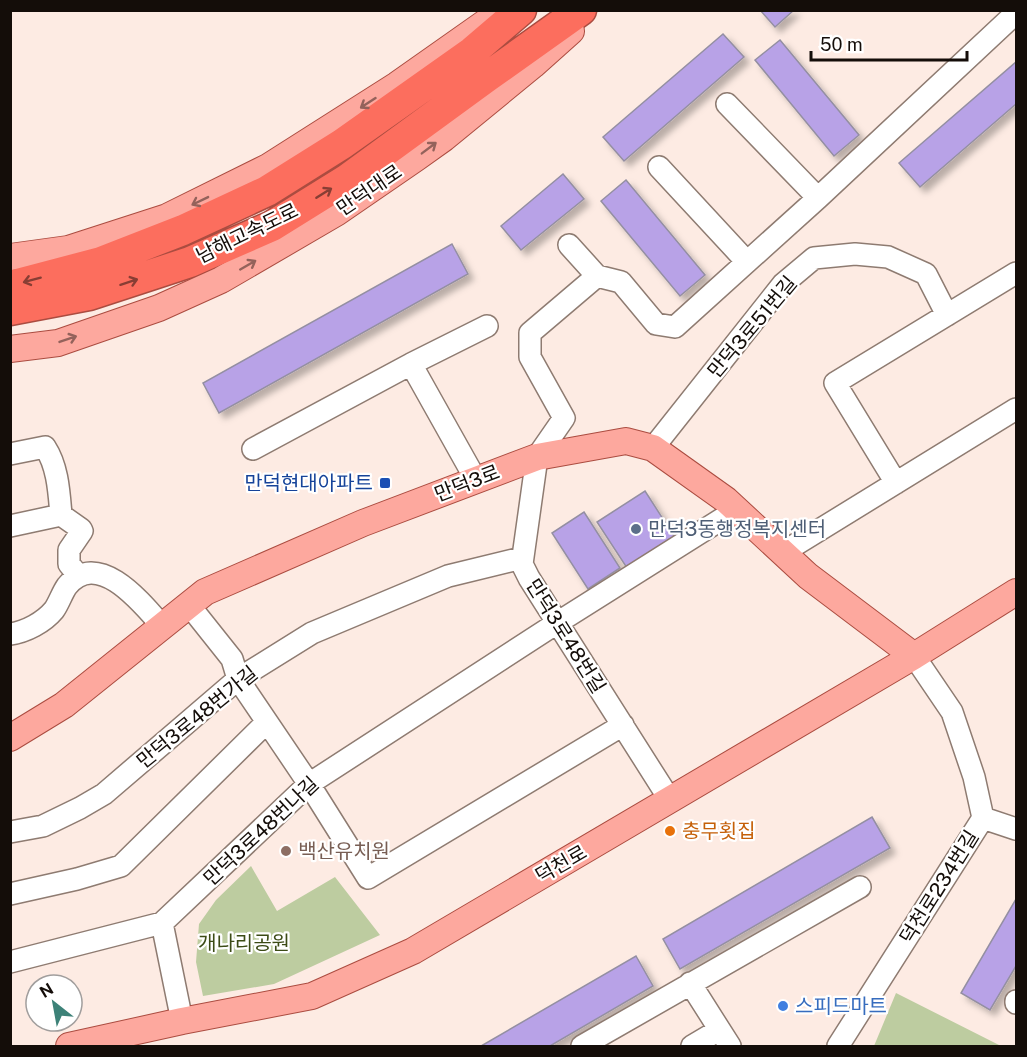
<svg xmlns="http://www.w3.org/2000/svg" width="1027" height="1057" font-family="'Public Sans','Noto Sans KR',sans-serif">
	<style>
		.green { fill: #bdcca0 }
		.building { fill: #b8a2e7; stroke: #948fa2; stroke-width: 1.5; filter: url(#shadow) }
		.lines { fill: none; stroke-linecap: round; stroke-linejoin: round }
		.minor-casing { stroke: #8e7b71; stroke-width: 24 }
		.major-casing { stroke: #ab4c40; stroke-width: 28 }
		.highway-casing { stroke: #ab4c40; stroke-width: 33 }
		.minor { stroke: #fff; stroke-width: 21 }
		.major { stroke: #fda89e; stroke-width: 26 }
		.highway { stroke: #fc6e5e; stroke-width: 30 }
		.oneway { stroke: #94625b }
		.oneway2 { stroke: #883e34 }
		.transit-dot { fill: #1a4fb4; stroke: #fff; stroke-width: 2 }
		.service-dot { fill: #5c6f8a; stroke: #fff; stroke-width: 2 }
		.food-dot { fill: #e8710a; stroke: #fff; stroke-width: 2 }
		.education-dot { fill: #8d6e63; stroke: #fff; stroke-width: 2 }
		.shop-dot { fill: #3f7fe0; stroke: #fff; stroke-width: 2 }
		.labels { text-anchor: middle; stroke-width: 4.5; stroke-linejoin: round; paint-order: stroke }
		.street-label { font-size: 20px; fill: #140d09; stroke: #fff }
		.transit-label { font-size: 20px; fill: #164399; stroke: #fff; text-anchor: end }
		.service-label { font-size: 20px; fill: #4e5e75; stroke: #fff; text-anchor: start }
		.food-label { font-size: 20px; fill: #c56008; stroke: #fff; text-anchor: start }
		.education-label { font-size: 20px; fill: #785e54; stroke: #fff; text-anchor: start }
		.park-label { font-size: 20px; fill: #3c4b16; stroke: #fff }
		.shop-label { font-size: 20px; fill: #366cbe; stroke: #fff; text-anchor: start }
	</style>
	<defs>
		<filter id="shadow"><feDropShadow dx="5.5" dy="5.5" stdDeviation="3" flood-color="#0004"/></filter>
	</defs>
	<rect width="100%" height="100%" fill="#fdebe3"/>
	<!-- green -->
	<path class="green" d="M251,866L277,911L335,877L380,935L274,984L203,996L196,962L199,924L216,900Z
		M896,993L1001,1046H874Z"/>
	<!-- building -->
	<path class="building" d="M760,10H794L775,27Z
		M723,34L744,57L624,161L603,137Z
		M780,40L859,135L834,156L755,60Z
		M1016,62V104L920,187L899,163Z
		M563,174L584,199L521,250L501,226Z
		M626,180L705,275L680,296L601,201Z
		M452,244L468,274L219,413L203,383Z
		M645,491L674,536L627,568L597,522Z
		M584,512L620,568L588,589L552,533Z
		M872,817L890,848L680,969L663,939Z
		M1016,899V966L990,1010L961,993Z
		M636,956L653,986L550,1046H481Z"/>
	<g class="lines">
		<!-- minor casing -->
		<g class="minor-casing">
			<path id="minor" d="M727,104L818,198
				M659,167L747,262
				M569,245L597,276
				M411,364L487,326
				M653,448L783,284L814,258L855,254L888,257L926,274L947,315
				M253,449L411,364L476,480
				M10,454L45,447C58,467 59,492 61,515
				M896,483L835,383L1016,273
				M10,526L61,515L81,529L82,531L69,550V564L78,575
				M782,553L1016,409
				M189,605L232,659L238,679L309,784L368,878L623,725
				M10,634C26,632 44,622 54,610C59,603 62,593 67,586C98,548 142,603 162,626
				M670,800L529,578L522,564L537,457L564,418L530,357V333L597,276L621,282L656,324L675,327L818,198L1016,13
				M983,818L1016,829
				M10,832L43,826L80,808L104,794L238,679L312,633L448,576L522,558
				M10,894L77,879L121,866L267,722
				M162,923L182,1021
				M10,962L162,923L309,784L557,623L736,510
				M690,983L730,1046
				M1016,1003V1001
				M582,1046L860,887
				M692,1046L719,1030
				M838,1046L983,818L974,777L952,712L914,656"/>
		</g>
		<!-- major casing -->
		<g class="major-casing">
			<path id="major" d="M10,257L68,249L167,217L268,167L397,85L502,11
				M10,349L58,343L159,308L221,280L336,213L416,158L444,138L533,65L571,31
				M10,738L64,705L205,592L363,523L537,457L626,441L653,448L726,500L808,576L914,656
				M69,1046L182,1021L312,996L413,951L914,656L1016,592"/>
		</g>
		<!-- highway casing -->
		<g class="highway-casing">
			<path id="highway" d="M10,286L101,262L183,230L267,191L342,144L472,52L521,10
				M10,310L89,295L190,262L272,226L346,180L487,77L581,10"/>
		</g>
		<!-- minor -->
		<use href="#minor" class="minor"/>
		<!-- major -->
		<use href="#major" class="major"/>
		<!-- highway -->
		<use href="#highway" class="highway"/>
	</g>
	<!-- one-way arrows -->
	<defs><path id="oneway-shaft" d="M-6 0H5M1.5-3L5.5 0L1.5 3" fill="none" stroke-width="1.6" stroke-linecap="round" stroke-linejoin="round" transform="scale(1.5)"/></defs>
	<g class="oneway">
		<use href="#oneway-shaft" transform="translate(368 103) rotate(147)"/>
		<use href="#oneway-shaft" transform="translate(429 148) rotate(-37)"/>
		<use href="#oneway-shaft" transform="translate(200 201) rotate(154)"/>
		<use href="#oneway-shaft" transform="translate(248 265) rotate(-30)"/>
		<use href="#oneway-shaft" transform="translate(68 339) rotate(-19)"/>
	</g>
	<g class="oneway2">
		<use href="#oneway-shaft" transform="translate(324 193) rotate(-32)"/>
		<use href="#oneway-shaft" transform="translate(32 280) rotate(165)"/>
		<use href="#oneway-shaft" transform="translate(129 282) rotate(-18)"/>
	</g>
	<!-- markers -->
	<rect class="transit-dot" x="379" y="477" width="12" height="12" rx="3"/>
	<circle class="service-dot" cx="636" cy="529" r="6"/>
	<circle class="food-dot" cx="670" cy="831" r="6"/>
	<circle class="education-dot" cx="286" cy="851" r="6"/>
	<circle class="shop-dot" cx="783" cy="1006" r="6"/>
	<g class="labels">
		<!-- street labels -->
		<g class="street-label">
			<text transform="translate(369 190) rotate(-34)" y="7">만덕대로</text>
			<text transform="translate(247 233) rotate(-26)" y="7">남해고속도로</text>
			<text transform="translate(752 327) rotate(-50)" y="7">만덕3로51번길</text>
			<text transform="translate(467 483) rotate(-21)" y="7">만덕3로</text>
			<text transform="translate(566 636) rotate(58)" y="7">만덕3로48번길</text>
			<text transform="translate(197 717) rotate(-39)" y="7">만덕3로48번가길</text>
			<text transform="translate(261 831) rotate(-43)" y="7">만덕3로48번나길</text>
			<text transform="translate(561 864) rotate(-30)" y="7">덕천로</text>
			<text transform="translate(939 887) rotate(-58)" y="7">덕천로234번길</text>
		</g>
		<!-- transit labels -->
		<g class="transit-label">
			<text x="373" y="490">만덕현대아파트</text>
		</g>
		<!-- service labels -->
		<g class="service-label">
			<text x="648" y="536">만덕3동행정복지센터</text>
		</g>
		<!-- food labels -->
		<g class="food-label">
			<text x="682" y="838">충무횟집</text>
		</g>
		<!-- education labels -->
		<g class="education-label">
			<text x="298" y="858">백산유치원</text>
		</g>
		<!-- park labels -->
		<g class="park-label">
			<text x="244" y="950">개나리공원</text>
		</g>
		<!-- shop labels -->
		<g class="shop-label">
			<text x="795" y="1013">스피드마트</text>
		</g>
	</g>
	<!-- border -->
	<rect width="1027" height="1057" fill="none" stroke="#140d09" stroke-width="24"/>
	<!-- north arrow -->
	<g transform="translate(54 1003) rotate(329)"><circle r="28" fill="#ffffff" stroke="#a19e9d" stroke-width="1.5"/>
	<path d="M0-4.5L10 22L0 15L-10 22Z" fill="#3d8278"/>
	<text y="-9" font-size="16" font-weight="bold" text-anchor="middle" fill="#140d09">N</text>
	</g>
	<!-- scale -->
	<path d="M811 51v9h156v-9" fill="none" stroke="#140d09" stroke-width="3"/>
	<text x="820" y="51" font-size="18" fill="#140d09" stroke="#ffffff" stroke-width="4.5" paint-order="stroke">50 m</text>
</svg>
